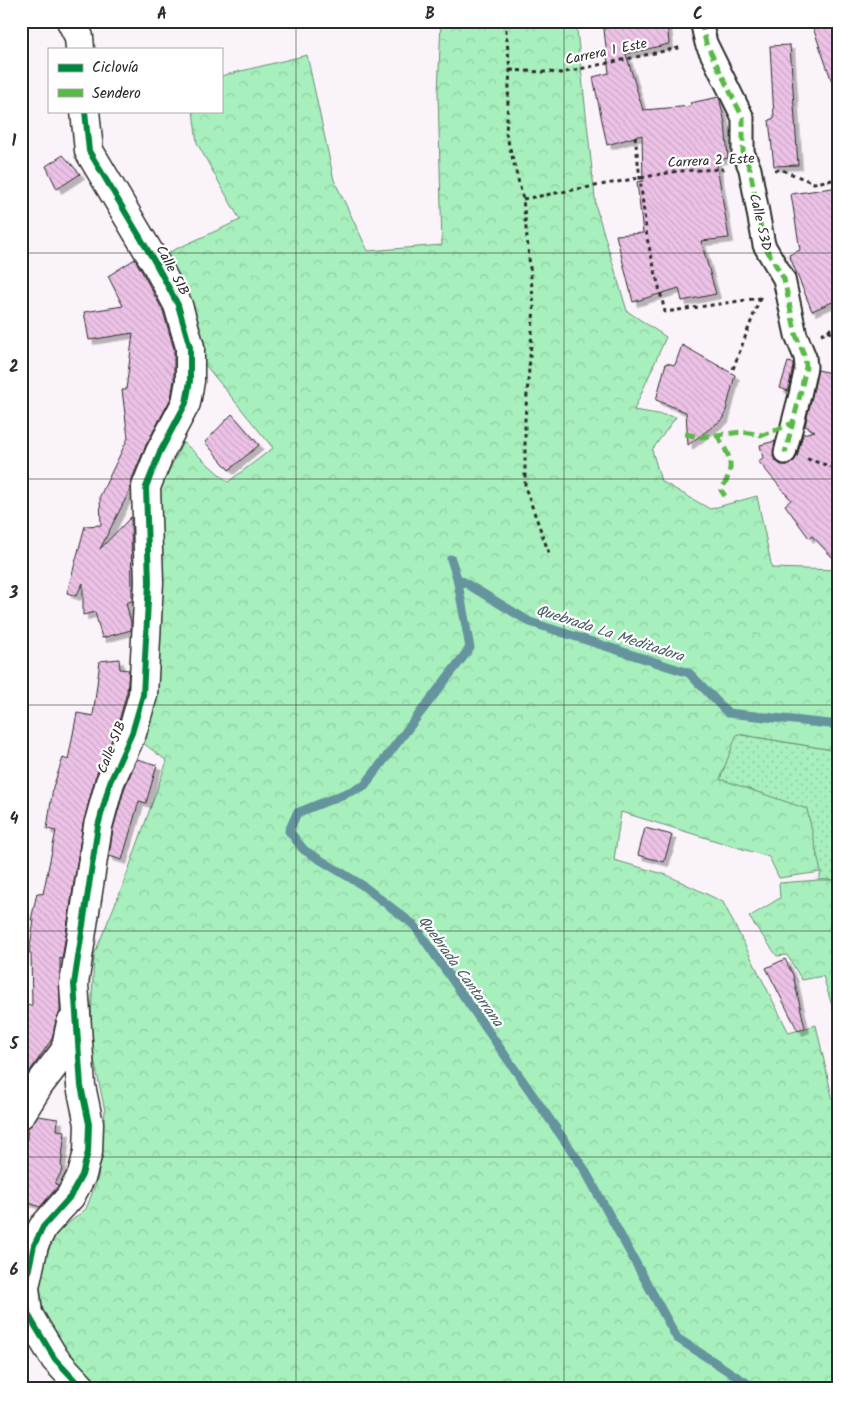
<svg xmlns="http://www.w3.org/2000/svg" width="860" height="1410" font-family="Kalam,sans-serif">
	<style>
		.grass { fill: url(#grass-dots); stroke: #698d74 }
		.forest { fill: url(#forest-crowns); stroke: #698d74 }
		.lines { fill: none; stroke-linecap: round; stroke-linejoin: round }
		.stream { stroke: #65949e; stroke-width: 9 }
		.building { fill: url(#building-back-hatch); stroke: #2b2b2b; filter: url(#shadow) }
		.pedestrian-casing { stroke: #2b2b2b; stroke-width: 25 }
		.minor-casing { stroke: #2b2b2b; stroke-width: 31 }
		.path { stroke: #2b2b2b; stroke-width: 3; stroke-dasharray: 4 4; stroke-linecap: butt }
		.pedestrian { stroke: #fff; stroke-width: 21 }
		.minor { stroke: #fff; stroke-width: 28 }
		.quiet { stroke: #58b947; stroke-width: 5; stroke-dasharray: 10 5; stroke-linecap: butt }
		.cycleway-casing { stroke: #fff; stroke-width: 9 }
		.cycleway { stroke: #00873e; stroke-width: 6 }
		.grid { fill: none; stroke: #2b2b2b; stroke-width: 1; stroke-opacity: 0.55 }
		.labels { text-anchor: middle; stroke-width: 4.5; stroke-linejoin: round; paint-order: stroke }
		.street-label { font-size: 14px; fill: #2b2b2b; stroke: #fff }
		.water-label { font-size: 15px; font-style: italic; fill: #486065; stroke: #fff }
		.neatline { fill: none; stroke: #2b2b2b; stroke-width: 2 }
		.grid-label { font-size: 16px; text-anchor: middle; font-weight: bold; fill: #2b2b2b }
	</style>
	<defs>
		<pattern id="grass-dots" width="8" height="8" patternUnits="userSpaceOnUse" patternTransform="scale(1.25)"><rect width="8" height="8" fill="#a7efbc"/><path d="M2 2h.1M6 6h.1" fill="none" stroke="#90cda2" stroke-width="1.8" stroke-linecap="round"/></pattern>
		<pattern id="forest-crowns" width="20" height="18" patternUnits="userSpaceOnUse" patternTransform="scale(1.25)"><rect width="20" height="18" fill="#a7efbc"/><path d="M2 6a3 3 0 1 1 6 0M12 15a3 3 0 1 1 6 0" fill="none" stroke="#90cda2"/></pattern>
		<pattern id="building-back-hatch" width="6" height="6" patternUnits="userSpaceOnUse" patternTransform="scale(1.25)"><rect width="6" height="6" fill="#edc2e7"/><path d="M-1 5l2 2M0 0l6 6M5-1l2 2" fill="none" stroke="#cba7c6"/></pattern>
		<filter id="shadow"><feDropShadow dx="4.5" dy="4.5" stdDeviation="0" flood-color="#0004"/></filter>
	</defs>
	<rect width="100%" height="100%" fill="#fbf3fa"/>
	<filter id="ink" filterUnits="userSpaceOnUse"><feTurbulence type="fractalNoise" baseFrequency=".02" numOctaves="2"/><feDisplacementMap in="SourceGraphic" scale="10" xChannelSelector="R" yChannelSelector="G"/><feConvolveMatrix kernelMatrix="1 2 1 2 8 2 1 2 1" color-interpolation-filters="sRGB"/></filter>
	<g filter="url(#ink)">
		<!-- grass -->
		<path class="grass" d="M736,734L839,751V880H819L821,872L720,779Z"/>
		<!-- forest -->
		<path class="forest" d="M441,21H576L596,207L627,311L666,337L634,410L676,417L652,450L661,481L710,509L757,496L772,568L839,570V751L737,734L720,779L807,809L821,872L779,878L769,857L621,812L614,860L667,875L723,902L789,1033L816,1025L839,1128V1389H94L60,1349L43,1311L39,1278L54,1235L86,1209L98,1178L105,1111L90,1040L94,955L123,885L167,761L139,740L158,493L183,442L228,482L273,448L202,361L165,254L240,220L197,143L193,111H221V76L307,55L334,180L368,251L442,245L438,93Z
			M819,880H839V1029L823,976L802,980L787,955L777,956L749,917L780,898L779,883Z"/>
		<g class="lines">
			<!-- stream -->
			<path class="stream" d="M451,559L457,578L470,648L364,786L297,813L289,831L304,850L362,885L414,925L583,1167L677,1338L756,1389
				M457,578L530,622L689,673L728,713L839,725"/>
		</g>
		<!-- building -->
		<path class="building" d="M603,21H667L669,44L626,54L643,110L692,106L690,103L719,97L725,123L728,158L716,160L729,238L701,241L716,294L682,301L679,288L633,302L616,235L643,233L637,182L643,181L642,135L607,145L593,77L609,73Z
			M825,21H839V93H836L812,25Z
			M790,45L798,165L774,166L769,120L774,118L770,46Z
			M63,155L80,174L57,189L46,166Z
			M839,187V299L812,311L789,255L800,250L791,194Z
			M135,259L163,311L174,349V380L171,398L146,445L131,481L130,490L100,549L131,517L132,601L126,603L131,623V630L102,638L95,612L83,615V583L76,596L67,593L85,526L101,525L100,496L128,438L122,390H126L133,333L89,340L84,312L123,306L108,276Z
			M682,345L735,375L724,418L688,445L686,412L656,400L666,363L675,365Z
			M788,362L793,363V366L788,391L780,388Z
			M818,370L839,375V564L812,536L809,538L785,505L791,500L758,461L763,458L760,445L775,441L773,457L781,465H789L797,457L803,434L815,431L805,426Z
			M232,414L259,445L229,470L205,442Z
			M119,659L120,669L129,670L127,692L117,728L95,778L83,824L62,959L60,958V1012L56,1020L52,1039L21,1084L24,1006L32,1005L31,953H29L34,920H31L37,893L43,894L56,831L47,829L53,787L63,758L68,760L77,713L93,716L100,661Z
			M137,759L157,765L146,803L139,801L122,860L109,856L113,829L125,787Z
			M645,828L672,835L664,862L638,855Z
			M785,959L793,975L805,1028L798,1031L766,968Z
			M38,1116L58,1119L57,1130L65,1131L61,1166L63,1168L55,1184L58,1186L40,1207L21,1200V1153L25,1155L28,1128Z"/>
		<g class="lines">
			<!-- pedestrian casing -->
			<g class="pedestrian-casing">
				<path id="pedestrian" d="M701,21L706,43L743,118V152L750,169L764,245L784,279L796,335L805,357L806,367L800,395L785,453"/>
			</g>
			<!-- minor casing -->
			<g class="minor-casing">
				<path id="minor" d="M71,21L79,37L80,49
					M21,1114L39,1085L65,1051L71,1023
					M83,1389L55,1359L35,1326L28,1314L25,1287L34,1245L43,1227L70,1197L82,1175L88,1152L89,1124L81,1086L74,984L98,826L110,782L132,733L143,695L149,582L146,487L160,452L186,403L190,381V347L178,305L156,264L89,151L85,111"/>
			</g>
			<!-- path -->
			<path class="path" d="M505,21L510,70L506,133L523,199L534,307L525,419V487L550,556
				M510,70L561,73L683,47
				M635,136L647,238L665,312L760,298L761,293
				M775,170H782L814,183L839,179
				M523,199L678,171L724,169
				M828,331L839,322
				M821,334L828,331L839,337
				M733,369L760,298
				M807,459L839,469"/>
			<!-- pedestrian -->
			<use href="#pedestrian" class="pedestrian"/>
			<!-- minor -->
			<use href="#minor" class="minor"/>
			<!-- quiet -->
			<path class="quiet" d="M701,21L706,43L743,118V152L750,169L764,245L784,279L796,335L805,357L806,367L800,395L785,453
				M685,434L700,437L742,432L763,435L793,423
				M717,435C731,458 736,466 721,490L725,496"/>
			<!-- cycleway casing -->
			<g class="cycleway-casing">
				<path id="cycleway" d="M83,1389L55,1359L35,1326L28,1314L25,1287L34,1245L43,1227L70,1197L82,1175L88,1152L89,1124L81,1086L74,984L98,826L110,782L132,733L143,695L149,582L146,487L160,452L186,403L190,381V347L178,305L156,264L89,151L85,111"/>
			</g>
			<!-- cycleway -->
			<use href="#cycleway" class="cycleway"/>
		</g>
	</g>
	<!-- grid -->
	<path class="grid" d="M296,21V1389M564,21V1389M21,253H839M21,479H839M21,705H839M21,931H839M21,1157H839"/>
	<g class="labels">
		<!-- street labels -->
		<g class="street-label">
			<text transform="translate(606 51) rotate(-12)" y="5">Carrera 1 Este</text>
			<text transform="translate(711 160) rotate(-3)" y="5">Carrera 2 Este</text>
			<text transform="translate(761 222) rotate(77)" y="5">Calle 53D</text>
			<text transform="translate(173 270) rotate(62)" y="5">Calle 51B</text>
			<text transform="translate(111 747) rotate(-68)" y="5">Calle 51B</text>
		</g>
		<!-- water labels -->
		<g class="water-label">
			<text transform="translate(610 633) rotate(18)" y="5">Quebrada La Meditadora</text>
			<text transform="translate(461 971) rotate(54)" y="5">Quebrada Cantarrana</text>
		</g>
	</g>
	<!-- margin -->
	<rect width="860" height="1410" fill="none" stroke="#fff" stroke-width="55"/>
	<!-- legend -->
	<rect x="48" y="48" width="175" height="65" fill="#ffffff" stroke="#aaaaaa"/>
	<rect x="58" y="64" width="25" height="8" fill="#00873e" stroke="#aaaaaa"/>
	<text x="92" y="72" font-size="15" fill="#2b2b2b">Ciclovía</text>
	<rect x="58" y="89" width="25" height="8" fill="#58b947" stroke="#aaaaaa"/>
	<text x="92" y="98" font-size="15" fill="#2b2b2b">Sendero</text>
	<rect x="28" y="28" width="804" height="1354" class="neatline"/>
	<g class="grid-label">
		<text x="162" y="19">A</text>
		<text x="430" y="19">B</text>
		<text x="698" y="19">C</text>
		<text x="14" y="146">1</text>
		<text x="14" y="372">2</text>
		<text x="14" y="598">3</text>
		<text x="14" y="824">4</text>
		<text x="14" y="1049">5</text>
		<text x="14" y="1275">6</text>
	</g>
</svg>
